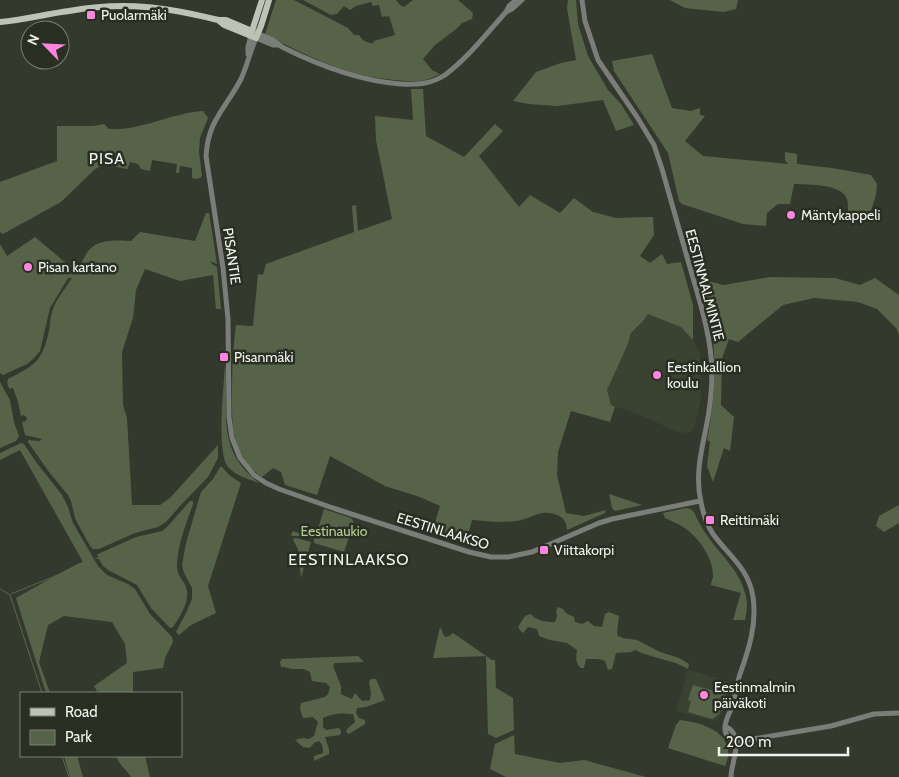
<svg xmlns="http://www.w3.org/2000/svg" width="899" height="777" font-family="Cabin,sans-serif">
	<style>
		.built { fill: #3a4231 }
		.green { fill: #576349 }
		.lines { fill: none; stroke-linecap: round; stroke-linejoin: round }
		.stream { stroke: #5d654f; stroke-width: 1 }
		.tertiary { stroke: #7b7d78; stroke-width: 5 }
		.primary { stroke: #bdc3b7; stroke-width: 6 }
		.poi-dot { fill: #fe85df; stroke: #2a2f24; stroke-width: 2 }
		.labels { text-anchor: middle; stroke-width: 5; stroke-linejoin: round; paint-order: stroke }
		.poi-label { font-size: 14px; fill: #f1f4ed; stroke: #2a2f24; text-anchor: start }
		.street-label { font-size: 14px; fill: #f1f4ed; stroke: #2a2f24 }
		.park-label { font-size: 14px; fill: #b3cd94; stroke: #2a2f24 }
		.quarter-label { font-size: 16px; letter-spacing: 1px; fill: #f1f4ed; stroke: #2a2f24 }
	</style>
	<rect width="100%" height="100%" fill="#34392e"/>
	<!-- built -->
	<path class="built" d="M648,314L681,327L693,340L700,353L701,398L695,426L690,432L683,433L676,431L637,414L611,405L607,390L628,344L631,333L643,321Z
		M688,669L732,683L725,707L720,716L716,721H713L676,711Z"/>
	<!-- green -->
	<path class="green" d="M276,0H294L348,28L354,35H359C363,41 366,43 373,43L374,41L395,35L389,16L386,17L385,16L382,17L379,5L373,6L371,2L356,6L350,10L344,6L337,14L331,15L303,0H396L400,5L404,7L413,0H458L473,13L472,19L462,23L455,30L435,45L423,59L432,70L440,74C435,76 430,79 425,80C415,82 405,81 395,80C346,76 307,56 265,34Z
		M568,0H576L578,24L588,56L608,90L621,104L634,125L616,131L603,100L557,106L529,104L513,101L536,72L561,63L576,60L567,8Z
		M670,0H738L736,9L724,12L685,8Z
		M652,54L672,108L691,111L700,108V115L705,116L685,141L703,156L788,164L785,160V152L797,154V164L832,168L871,175L877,184L876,195L870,214L848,211C848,208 848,202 847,199C841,183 808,185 794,184L790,204H778L767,213L766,226L743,224L682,204L679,201L668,153L614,71L612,61Z
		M411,89H423L426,136L464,157L495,124L503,131L479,156L519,207L530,195L560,213L574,198L593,212L616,218L653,217L654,235L640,256L650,263L662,254L667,264L681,262L693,305V340L681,327L648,314L643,321L631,333L628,344L607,390L611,405L615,407L610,422L571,411L558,452L557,475L566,513L584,516L606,510L605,513L567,530C566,522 565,518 557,515C540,508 532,519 516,521C504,523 485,521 472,520L467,538L449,532L447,537L432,532L440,506L420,497L385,486L330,456L317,495L285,485L281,472L273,468L262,477C230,456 232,423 232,390C232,368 233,347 236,325L253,326L258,274L263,275L266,264L354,232L352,206L356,205L358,231L392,219L376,140L375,116L413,120Z
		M203,111L208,118L200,138L199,152L202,176L200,178L195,179L192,178V168L180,166L179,173H176L177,164L152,160L150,171L141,169L138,164L130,162L128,168L127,169L106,165L99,167L94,170L61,202L3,234L0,232V182L57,161V126H93L104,124L109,129C141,131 171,113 203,111Z
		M206,213H209L217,264L210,261L212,264L217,267L221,309H216L213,275L180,281L145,269L136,290L133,318L122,352L123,405L127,418L132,505H160L170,498L218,445V458L208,477L180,506L166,522L158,527L135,533L99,549H93L90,546L78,524L75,518L71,501L68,495L49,472L28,442V440L39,441L42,439L25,435L22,422L26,421L27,418L24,415L21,416L18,402L13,388L10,389C7,386 7,383 8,379C35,365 42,362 49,331C50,325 50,318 52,312C56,299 65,289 72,278H68L50,308L40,351L33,359L27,364L3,375L0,373V244L7,256L35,237L67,264L79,268C82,262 85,255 89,250C98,239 118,240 131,241L140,232L195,241Z
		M770,277L835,278L860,285L875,278L899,295V335L897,329L877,309L858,302L814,298L783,305L738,342L729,339L722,358L721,405L734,417L730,451L724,448L713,482L707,466L710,442L707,440C714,405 717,368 712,332C710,315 704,297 700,279L724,285Z
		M225,364C226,372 226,380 226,388C226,430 223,454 259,483C249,479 236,476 228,467C216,452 224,386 225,364Z
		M0,382L10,400L14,422L19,436L16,441L0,448Z
		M21,443L24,444L36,462L62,495L68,507L73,523L98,566L107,575L128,584L135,589L150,614L172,637L173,642L165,658L163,668L133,672V693H98L94,686L127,663L125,644L112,622L64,616L48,625L39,662L50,693H46L16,598L64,571L83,562L20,450L0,460V453Z
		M220,467H222L229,475L241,483L208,586L216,613L191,625L179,635L176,632L186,613L192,599V588L184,573L182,565L186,543L201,492L213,479Z
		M609,494L642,505L615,511L612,508Z
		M190,501H193V504C187,521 177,547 177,565C177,573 180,577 184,583C193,597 181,615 173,627L170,628L151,608L137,585L108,570L103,566L97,555L98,554L136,537L162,531L168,526Z
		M899,505V523L884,532L876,526L879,516Z
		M686,508C696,509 695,517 700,524C712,548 739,567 745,593C748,602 747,611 745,620H733L741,593L711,585C711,583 712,580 713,577C714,559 698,536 683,527C677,523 671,521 665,518L663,513Z
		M324,509L351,518L354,522L344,552L314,543V539L300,536H292L291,535L293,531L315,539Z
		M295,538L300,539L311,542L301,578L298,549L293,540Z
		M558,607L563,609L566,613L574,617L575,622L582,624L588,621L594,626L602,627L605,614L609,612L619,616L617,633L618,636L623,638L637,640L660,652L679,658L689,664L688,669C674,660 651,658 635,650L632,652L616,653L612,669L608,670L605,661L598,659H586L584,668H581C575,662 576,658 577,650L567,643L550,640L539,636L537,629L528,627L523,633L520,630L518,627L525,616L530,614C538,621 545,622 555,622L557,616L556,611Z
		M440,627C443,630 442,634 445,637L449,636L453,633L492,660H495L496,688L513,698L514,730L496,738L488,734L486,656L433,658Z
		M358,656L364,662L335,663L333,666L341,686V694L352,699L355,693L362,701L370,700L371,693L369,682L371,679H376L385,700L366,707L357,708L356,713L359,718L365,720V724L349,734L346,732L347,729L355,722L353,714C342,713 333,713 323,718V727L326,730L339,728L341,731L340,735L325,737L329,749V754L314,761V756L323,753C323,748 323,745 319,741L314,743L310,748L303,747L295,740L303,738L309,739L314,736L318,722L313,717L303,718L300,709L301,703L325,697L328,694L330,687L326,683L312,681L310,672C304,668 301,669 294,669C290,669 286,667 281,667L280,662L282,659Z
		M718,681L729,684L719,714L712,719L688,712L691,701L688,700L693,685L715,691Z
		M680,720C697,722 726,729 728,750C729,756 727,761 725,766L668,748L676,725Z
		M514,735L515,754L560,763L584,760L646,777H506L490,769L495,744Z
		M64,756H77L83,777H70Z
		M117,756H145L150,777H131C127,770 117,763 117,756Z"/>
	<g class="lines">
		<!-- stream -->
		<path class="stream" d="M482,365L496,340
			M96,558L116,560L128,558H171
			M0,589L10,595L42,693
			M11,594L65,572L76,565L93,559
			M62,756L69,777"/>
		<!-- tertiary -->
		<path class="tertiary" d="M582,0L585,21L598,60L637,117L654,145L662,169C671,201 680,232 689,264C699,299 711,334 712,371C712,390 710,409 706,428C701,452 695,477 701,502C703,513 707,525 713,534C729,556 749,569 753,597C757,624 749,649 740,674C737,684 735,694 733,704C731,711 724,721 725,729C725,735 731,741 736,744
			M506,12L512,9L522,0
			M280,45H273L256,38C250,52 247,66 241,79C226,108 208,120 206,156L223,268L228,319L229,417L232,438L240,458L254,475L266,483L279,489L333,508L469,552L491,557H508L532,552L599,523L612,519L700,501
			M248,54V47L252,31C259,34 266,37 273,40C276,42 279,45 282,47C320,66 359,81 401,84C417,85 431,84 445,75C468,58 487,33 506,12L509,6L516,0
			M725,726C746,736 731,761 731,777
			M736,744L741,741L831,726L874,714L899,713"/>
		<!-- primary -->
		<path class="primary" d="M218,20L224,25L256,38L261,26L269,0
			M0,22C23,20 46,14 69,11C92,7 122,5 146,7C170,9 194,14 218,20H226L252,31L262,0"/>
	</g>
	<!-- markers -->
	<g class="poi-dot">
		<rect x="86" y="10" width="10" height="10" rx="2.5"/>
		<circle cx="791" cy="215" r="5"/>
		<circle cx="28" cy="267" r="5"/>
		<rect x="219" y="352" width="10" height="10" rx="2.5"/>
		<circle cx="657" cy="375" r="5"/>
		<rect x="705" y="515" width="10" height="10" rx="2.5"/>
		<rect x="539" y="545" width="10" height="10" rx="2.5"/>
		<circle cx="704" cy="695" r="5"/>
	</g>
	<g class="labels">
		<!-- poi labels -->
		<g class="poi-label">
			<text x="101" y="20">Puolarmäki</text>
			<text x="801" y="220">Mäntykappeli</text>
			<text x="38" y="272">Pisan kartano</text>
			<text x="234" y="362">Pisanmäki</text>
			<text x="667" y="372">Eestinkallion<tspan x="667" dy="16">koulu</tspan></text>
			<text x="720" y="525">Reittimäki</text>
			<text x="554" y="555">Viittakorpi</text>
			<text x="714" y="692">Eestinmalmin<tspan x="714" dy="16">päiväkoti</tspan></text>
		</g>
		<!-- street labels -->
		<g class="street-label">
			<text transform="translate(232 256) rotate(82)" y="5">PISANTIE</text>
			<text transform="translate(705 285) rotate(75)" y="5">EESTINMALMINTIE</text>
			<text transform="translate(443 531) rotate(17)" y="5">EESTINLAAKSO</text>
		</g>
		<!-- park labels -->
		<g class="park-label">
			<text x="334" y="536">Eestinaukio</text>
		</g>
		<!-- quarter labels -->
		<g class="quarter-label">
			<text x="107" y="164">PISA</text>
			<text x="349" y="565">EESTINLAAKSO</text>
		</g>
	</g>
	<!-- legend -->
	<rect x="20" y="692" width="162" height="65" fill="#2a2f24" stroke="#7a7e74"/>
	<rect x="30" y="708" width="25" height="8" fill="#bdc3b7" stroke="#7a7e74"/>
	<text x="65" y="717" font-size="15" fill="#f1f4ed">Road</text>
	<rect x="30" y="730" width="25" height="15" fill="#576349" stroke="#7a7e74"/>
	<text x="65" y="742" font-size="15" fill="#f1f4ed">Park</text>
	<!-- north arrow -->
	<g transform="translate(45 45) rotate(294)"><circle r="24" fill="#2a2f24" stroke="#7a7e74"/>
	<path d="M0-4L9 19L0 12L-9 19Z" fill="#fe85df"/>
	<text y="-8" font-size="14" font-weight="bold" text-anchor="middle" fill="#f1f4ed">N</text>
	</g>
	<!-- scale -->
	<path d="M719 747v8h129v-8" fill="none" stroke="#f1f4ed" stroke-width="2.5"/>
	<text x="726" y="747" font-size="15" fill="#f1f4ed" stroke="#2a2f24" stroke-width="4" paint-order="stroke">200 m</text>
</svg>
